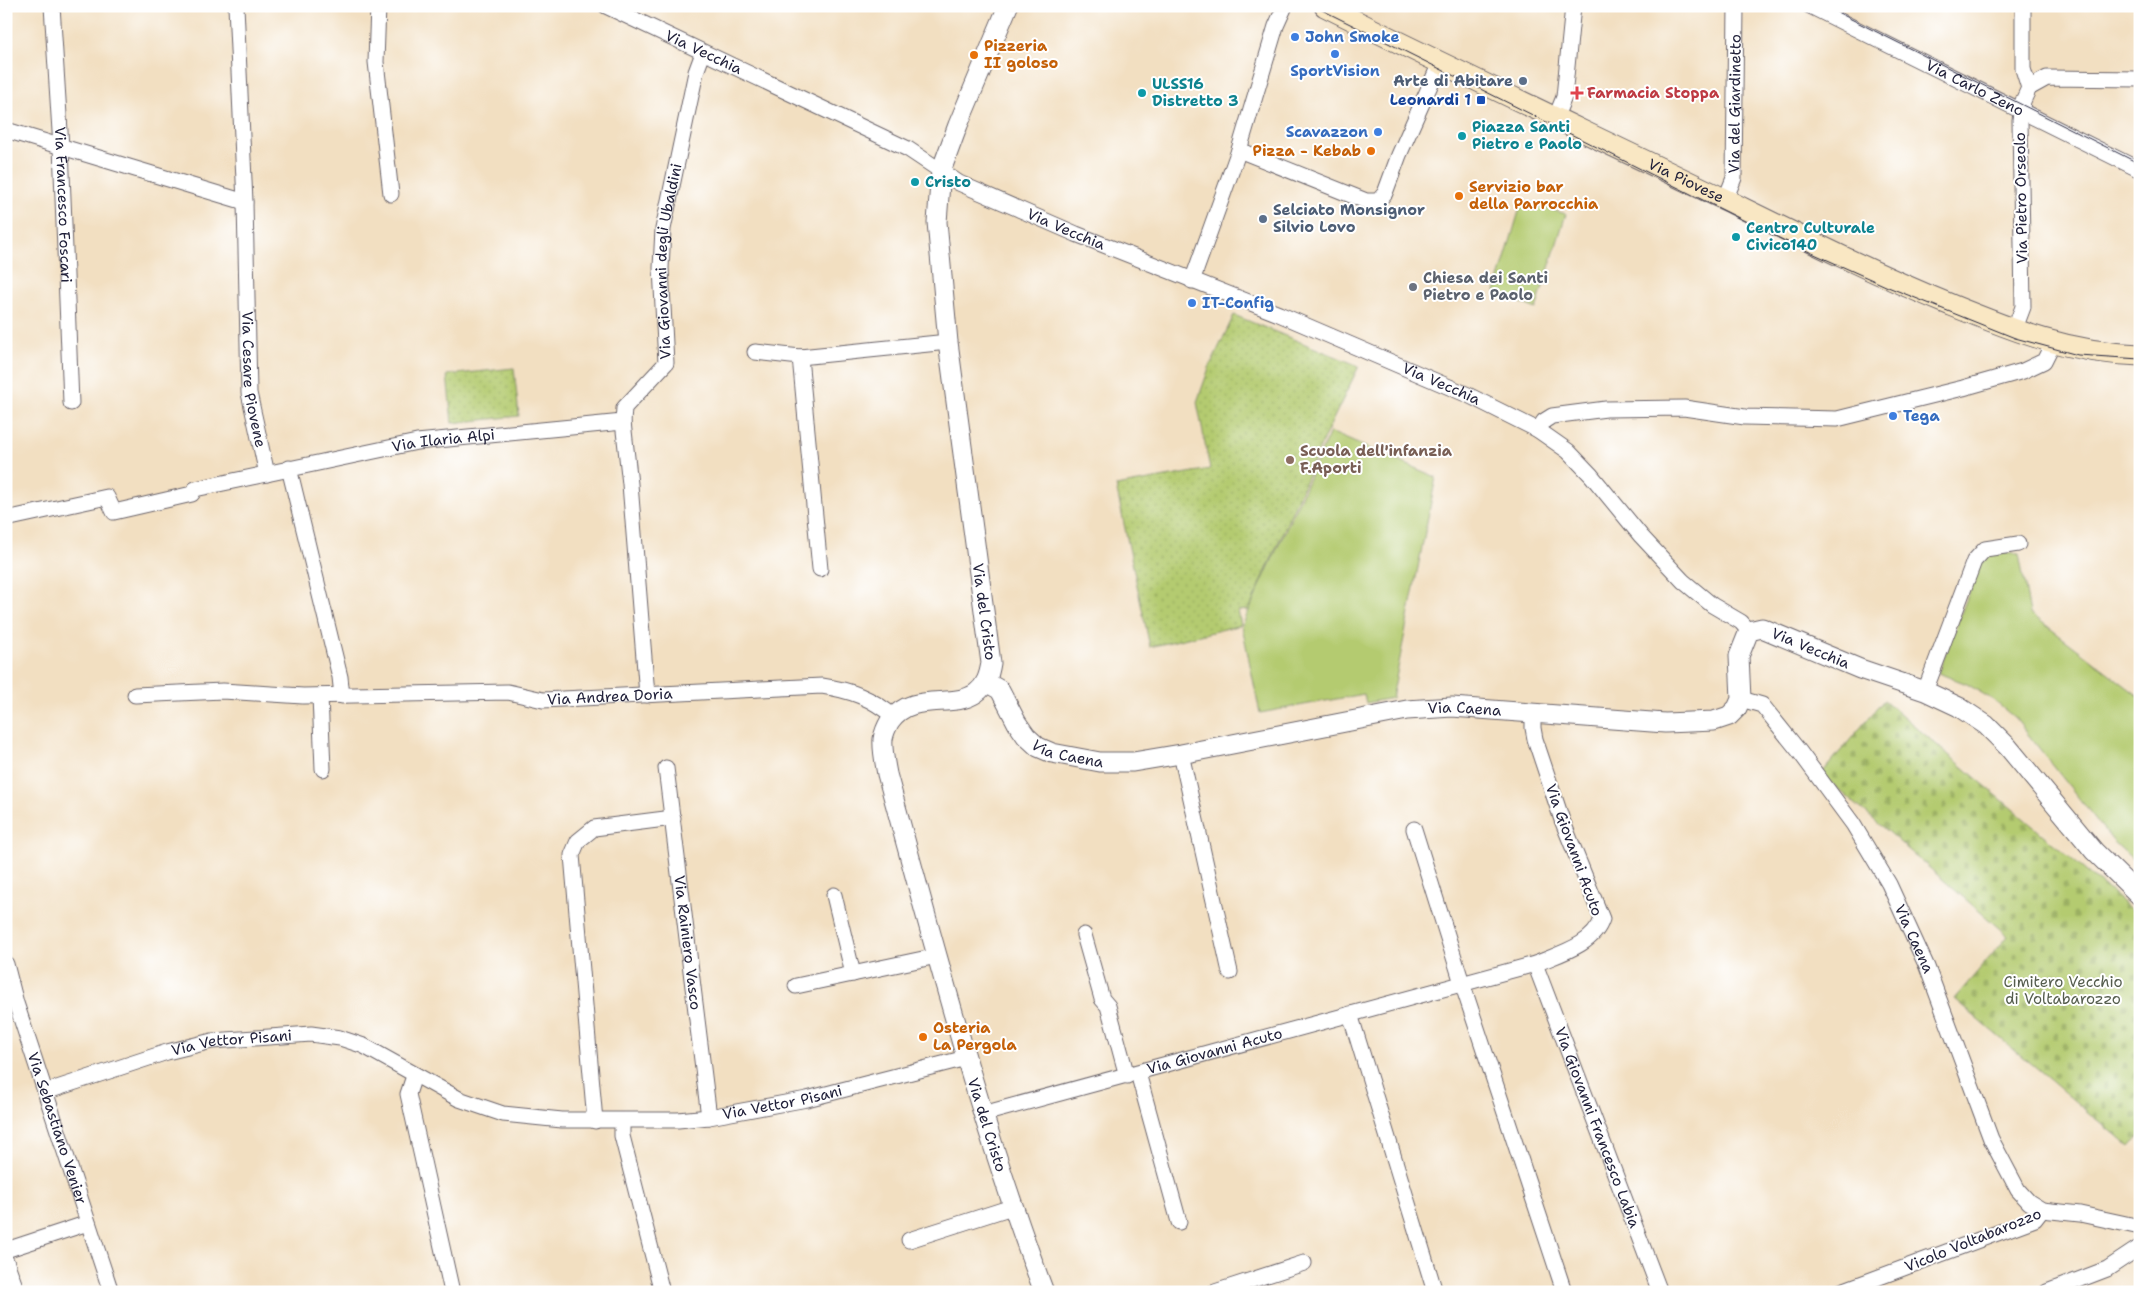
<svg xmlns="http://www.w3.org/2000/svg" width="2146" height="1298" font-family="'Shantell Sans',sans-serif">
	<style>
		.grass { fill: url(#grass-dots); stroke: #6b7656 }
		.cemetery { fill: url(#cemetery-stones); stroke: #6b7656 }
		.park { fill: #b4cb70; stroke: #6b7656 }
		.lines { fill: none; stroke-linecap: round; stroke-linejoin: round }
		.minor-casing { stroke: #6b646a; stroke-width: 17 }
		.tertiary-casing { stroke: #6b646a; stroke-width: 21 }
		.secondary-casing { stroke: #6b646a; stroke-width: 23 }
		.minor { stroke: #fff; stroke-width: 15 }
		.tertiary { stroke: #fff; stroke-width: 19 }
		.secondary { stroke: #f9e7c3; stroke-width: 21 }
		.tram { stroke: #22223b; stroke-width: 1 }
		.shop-dot { fill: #3f7fe0; stroke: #fff; stroke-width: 2 }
		.food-dot { fill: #e8710a; stroke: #fff; stroke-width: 2 }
		.service-dot { fill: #5c6f8a; stroke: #fff; stroke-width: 2 }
		.culture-dot { fill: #0f9aa8; stroke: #fff; stroke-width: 2 }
		.health-dot { fill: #e0444e; stroke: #fff; stroke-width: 2 }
		.transit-dot { fill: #1a4fb4; stroke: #fff; stroke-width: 2 }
		.worship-dot { fill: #6b7280; stroke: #fff; stroke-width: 2 }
		.education-dot { fill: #8d6e63; stroke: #fff; stroke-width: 2 }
		.labels { text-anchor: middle; stroke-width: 4; stroke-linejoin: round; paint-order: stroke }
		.shop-label { font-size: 15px; font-weight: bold; fill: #366cbe; stroke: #fff; text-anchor: start }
		.food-label { font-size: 15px; font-weight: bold; fill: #c56008; stroke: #fff; text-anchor: start }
		.street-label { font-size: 15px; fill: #22223b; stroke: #fff }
		.service-label { font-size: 15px; font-weight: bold; fill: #4e5e75; stroke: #fff; text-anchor: end }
		.culture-label { font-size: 15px; font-weight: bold; fill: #0d838f; stroke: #fff; text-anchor: start }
		.health-label { font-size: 15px; font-weight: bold; fill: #be3a42; stroke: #fff; text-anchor: start }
		.transit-label { font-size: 15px; font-weight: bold; fill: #164399; stroke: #fff; text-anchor: end }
		.worship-label { font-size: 15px; font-weight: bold; fill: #5b616d; stroke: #fff; text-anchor: start }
		.education-label { font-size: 15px; font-weight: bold; fill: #785e54; stroke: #fff; text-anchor: start }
		.park-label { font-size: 15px; fill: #555d4e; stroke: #fff }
	</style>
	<defs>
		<pattern id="grass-dots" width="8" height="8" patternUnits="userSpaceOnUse" patternTransform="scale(1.25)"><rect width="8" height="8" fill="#b4cb70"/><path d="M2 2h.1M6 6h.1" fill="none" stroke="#9aae62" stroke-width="1.8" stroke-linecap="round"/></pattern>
		<pattern id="cemetery-stones" width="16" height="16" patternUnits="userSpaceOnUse" patternTransform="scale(1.25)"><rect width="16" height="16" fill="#b4cb70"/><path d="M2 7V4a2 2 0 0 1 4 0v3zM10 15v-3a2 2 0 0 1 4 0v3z" fill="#9aae62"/></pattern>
	</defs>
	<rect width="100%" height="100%" fill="#fff"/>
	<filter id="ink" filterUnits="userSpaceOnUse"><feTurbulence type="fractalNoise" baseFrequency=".02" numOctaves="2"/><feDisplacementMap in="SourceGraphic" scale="10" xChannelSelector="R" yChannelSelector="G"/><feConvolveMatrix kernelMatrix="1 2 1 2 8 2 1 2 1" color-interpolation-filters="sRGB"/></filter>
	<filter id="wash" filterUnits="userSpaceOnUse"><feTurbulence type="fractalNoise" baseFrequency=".0096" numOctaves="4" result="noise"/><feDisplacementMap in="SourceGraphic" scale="20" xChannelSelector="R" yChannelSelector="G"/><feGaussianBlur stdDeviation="1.12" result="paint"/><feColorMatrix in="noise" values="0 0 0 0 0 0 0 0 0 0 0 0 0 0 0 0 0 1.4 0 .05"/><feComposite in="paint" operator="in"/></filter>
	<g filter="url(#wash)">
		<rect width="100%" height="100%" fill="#f2dfc1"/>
		<!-- grass -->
		<path class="grass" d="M1234,315L1359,366L1325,436L1249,610L1238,611L1241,625L1150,647L1116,486L1210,469L1197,402L1209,368Z
			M514,368L519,416L452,423L447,375Z"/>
		<!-- cemetery -->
		<path class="cemetery" d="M1884,700L2140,917V1135L2129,1147L1954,999L2008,936L1821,774Z"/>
		<!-- park -->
		<path class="park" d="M1522,201L1566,214L1536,309L1495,292Z
			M1330,432L1436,477L1392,698L1366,703L1364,694L1260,713L1242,626Z
			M1992,553L2019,554L2030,613L2140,697V866L2113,841L2015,718L1993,700L1967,684L1938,673L1980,564Z"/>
	</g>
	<g filter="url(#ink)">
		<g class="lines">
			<!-- minor casing -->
			<g class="minor-casing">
				<g id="minor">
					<path id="s1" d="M52,6L61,147L71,403"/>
					<path id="s2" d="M236,6L245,202L249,393L267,474"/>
					<path d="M378,6L376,62L391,194"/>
					<path id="s3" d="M606,6L908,149L959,183L1076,234L1279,314L1468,395L1538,430L1568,451L1591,475L1641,536L1683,581L1712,605L1741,622L1749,631"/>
					<path id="s4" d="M1810,6L2140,170"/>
					<path d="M2029,88L2047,78L2140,79"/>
					<path d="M1555,119L1564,97L1573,6"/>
					<path d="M6,130L245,202"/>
					<path d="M1239,150L1366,201H1378L1385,193L1399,155L1440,63"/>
					<path id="s5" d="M1725,200L1734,178L1736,6"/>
					<path d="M1192,281L1239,150L1276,26L1285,6"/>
					<path d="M2014,331L2023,307L2020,120L2023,101L2029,88L2023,69V6"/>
					<path d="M755,352L800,357L948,342"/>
					<path d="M800,357L820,569"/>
					<path d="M1538,430L1544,421L1552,416L1606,409L1684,408L1745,417L1837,419L1963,388L2023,371L2044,361L2053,343"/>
					<path d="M289,468L340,677L342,696"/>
					<path id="s6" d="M6,519L107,497L114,512L192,494L195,489L417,442L623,422"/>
					<path d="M1925,691L1974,561L1985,549L2018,544"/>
					<path id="s7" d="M135,695L223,691L303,696L508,692L543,700L822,686C850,690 872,698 894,717"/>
					<path id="s8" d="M647,695L630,484L623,422L624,408L666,363L661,268L663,229L696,72L703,53"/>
					<path d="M320,696L323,769"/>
					<path id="s9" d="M1741,699L1762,705L1799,751L1853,824L1889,884L1927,967L1991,1139L2018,1190L2029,1202L2042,1210L2080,1214L2140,1227"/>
					<path d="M1181,754L1230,972"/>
					<path id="s10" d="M666,768L709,1117"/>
					<path d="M1414,829L1462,983L1563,1288"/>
					<path d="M834,895L853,974"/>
					<path d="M1084,935L1102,999L1108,1006L1127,1076"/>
					<path id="s11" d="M6,964L16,1003L111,1292"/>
					<path id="s12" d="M1535,964L1660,1292"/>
					<path d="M796,986L937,956"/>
					<path d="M1350,1014L1435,1292"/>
					<path d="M1138,1073L1179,1222"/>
					<path d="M414,1076L408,1094L452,1292"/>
					<path id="s13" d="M45,1092L167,1052L212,1041L311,1034L340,1038L364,1046L459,1099L503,1114L562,1120H678L709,1117L807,1099L966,1058"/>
					<path id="s14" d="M983,1114L1535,964C1558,954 1594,945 1602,919L1562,820L1535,739L1533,728V714"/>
					<path d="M595,1121L572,855L578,841L594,828L673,818"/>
					<path d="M622,1121V1136L661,1288"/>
					<path d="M909,1240L1012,1207"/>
					<path d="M6,1250L88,1223"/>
					<path d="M6,1261L17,1292"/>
					<path d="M1215,1292L1304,1263"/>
					<path d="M1839,1292L2035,1219L2042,1210"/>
					<path d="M2047,1292L2107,1269L2140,1247"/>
				</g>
			</g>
			<!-- tertiary casing -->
			<g class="tertiary-casing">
				<g id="tertiary">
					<path id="s15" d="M1008,6L958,125L941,171L937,222L948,342L991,663C989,675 986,686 976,693C952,710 913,690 890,721C887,726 884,733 883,739C882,750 885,763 887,774C935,948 980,1123 1044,1292"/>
					<path id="s16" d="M986,682L1000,690L1017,723L1026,736L1038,747L1052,753L1100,762H1133L1181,754L1407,710L1452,707L1665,723L1714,721L1729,716L1737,708L1741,699L1739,656L1749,631L1762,628L1860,669L1925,691L1959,707L1986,725L2008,747L2094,851L2140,896"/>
				</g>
			</g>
			<!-- secondary casing -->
			<g class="secondary-casing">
				<g id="secondary">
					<path id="s17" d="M1325,6C1459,73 1594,136 1728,201C1801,237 1875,274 1951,305C2015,331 2069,353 2140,355"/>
				</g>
			</g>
			<!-- minor -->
			<use href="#minor" class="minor"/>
			<!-- tertiary -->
			<use href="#tertiary" class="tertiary"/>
			<!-- secondary -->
			<use href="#secondary" class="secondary"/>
			<!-- tram -->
			<path class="tram" d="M1314,6L1783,240L1888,287L2015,338L2078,355L2140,359
				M1825,6L2140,164"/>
		</g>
	</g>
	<!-- markers -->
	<g class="shop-dot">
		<circle cx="1295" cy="37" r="5"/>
		<circle cx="1335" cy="54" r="5"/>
		<circle cx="1378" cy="132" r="5"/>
		<circle cx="1192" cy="303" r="5"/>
		<circle cx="1893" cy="416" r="5"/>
	</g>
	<g class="food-dot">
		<circle cx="974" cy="55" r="5"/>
		<circle cx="1371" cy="151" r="5"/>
		<circle cx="1459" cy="196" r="5"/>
		<circle cx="923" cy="1037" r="5"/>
	</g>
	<g class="service-dot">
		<circle cx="1523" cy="81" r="5"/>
		<circle cx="1263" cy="219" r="5"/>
	</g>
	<g class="culture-dot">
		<circle cx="1142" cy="93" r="5"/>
		<circle cx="1462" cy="136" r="5"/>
		<circle cx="915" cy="182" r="5"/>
		<circle cx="1736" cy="237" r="5"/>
	</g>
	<path class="health-dot" d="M1574.5 85.5h5v5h5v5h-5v5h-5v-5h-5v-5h5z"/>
	<rect class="transit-dot" x="1476" y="95" width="10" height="10" rx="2.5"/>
	<circle class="worship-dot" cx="1413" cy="287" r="5"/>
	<circle class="education-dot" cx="1290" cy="460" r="5"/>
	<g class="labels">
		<!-- shop labels -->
		<g class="shop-label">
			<text x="1305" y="42">John Smoke</text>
			<text x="1335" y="76" text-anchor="middle">SportVision</text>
			<text x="1368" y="137" text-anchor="end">Scavazzon</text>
			<text x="1202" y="308">IT-Config</text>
			<text x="1903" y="421">Tega</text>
		</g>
		<!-- food labels -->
		<g class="food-label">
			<text x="984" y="51">Pizzeria<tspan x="984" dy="17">II goloso</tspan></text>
			<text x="1361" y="156" text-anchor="end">Pizza - Kebab</text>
			<text x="1469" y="192">Servizio bar<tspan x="1469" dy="17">della Parrocchia</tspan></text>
			<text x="933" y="1033">Osteria<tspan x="933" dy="17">La Pergola</tspan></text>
		</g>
		<!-- street labels -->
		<g class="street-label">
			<text dy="5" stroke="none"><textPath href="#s3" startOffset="108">Via Vecchia</textPath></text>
			<text dy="5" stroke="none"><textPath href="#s4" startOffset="184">Via Carlo Zeno</textPath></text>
			<text dy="5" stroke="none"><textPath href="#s5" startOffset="98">Via del Giardinetto</textPath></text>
			<text dy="5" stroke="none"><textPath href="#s17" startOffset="401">Via Piovese</textPath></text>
			<text transform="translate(2021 198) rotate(-91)" y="5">Via Pietro Orseolo</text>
			<text dy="5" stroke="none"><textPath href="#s1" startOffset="199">Via Francesco Foscari</textPath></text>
			<text dy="5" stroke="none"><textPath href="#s3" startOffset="512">Via Vecchia</textPath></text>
			<text dy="5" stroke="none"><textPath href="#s8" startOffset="452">Via Giovanni degli Ubaldini</textPath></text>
			<text dy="5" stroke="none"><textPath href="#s2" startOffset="374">Via Cesare Piovene</textPath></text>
			<text dy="5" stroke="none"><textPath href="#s3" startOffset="918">Via Vecchia</textPath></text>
			<text dy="5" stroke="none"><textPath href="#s6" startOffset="459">Via Ilaria Alpi</textPath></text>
			<text dy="5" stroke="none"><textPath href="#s15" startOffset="622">Via del Cristo</textPath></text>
			<text dy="5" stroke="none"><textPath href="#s16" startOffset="942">Via Vecchia</textPath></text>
			<text dy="5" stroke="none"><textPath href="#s7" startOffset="476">Via Andrea Doria</textPath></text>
			<text dy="5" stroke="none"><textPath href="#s16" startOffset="519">Via Caena</textPath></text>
			<text dy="5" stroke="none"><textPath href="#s16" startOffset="116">Via Caena</textPath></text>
			<text transform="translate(1574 850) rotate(70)" y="5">Via Giovanni Acuto</text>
			<text dy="5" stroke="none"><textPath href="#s9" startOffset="302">Via Caena</textPath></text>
			<text dy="5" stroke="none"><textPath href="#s10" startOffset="176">Via Rainiero Vasco</textPath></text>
			<text dy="5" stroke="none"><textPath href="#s13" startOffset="194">Via Vettor Pisani</textPath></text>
			<text dy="5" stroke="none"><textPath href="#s14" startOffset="240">Via Giovanni Acuto</textPath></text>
			<text dy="5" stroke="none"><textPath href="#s13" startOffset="765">Via Vettor Pisani</textPath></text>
			<text dy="5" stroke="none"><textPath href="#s15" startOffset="1221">Via del Cristo</textPath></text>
			<text dy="5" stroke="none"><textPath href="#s11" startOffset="172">Via Sebastiano Venier</textPath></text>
			<text dy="5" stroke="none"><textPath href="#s12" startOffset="175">Via Giovanni Francesco Labia</textPath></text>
			<text transform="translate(1973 1240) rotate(-22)" y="5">Vicolo Voltabarozzo</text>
		</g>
		<!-- service labels -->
		<g class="service-label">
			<text x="1513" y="86">Arte di Abitare</text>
			<text x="1273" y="215" text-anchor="start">Selciato Monsignor<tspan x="1273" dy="17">Silvio Lovo</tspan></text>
		</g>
		<!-- culture labels -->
		<g class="culture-label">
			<text x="1152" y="89">ULSS16<tspan x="1152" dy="17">Distretto 3</tspan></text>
			<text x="1472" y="132">Piazza Santi<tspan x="1472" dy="17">Pietro e Paolo</tspan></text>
			<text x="925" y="187">Cristo</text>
			<text x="1746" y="233">Centro Culturale<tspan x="1746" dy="17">Civico140</tspan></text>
		</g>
		<!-- health labels -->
		<g class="health-label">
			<text x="1587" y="98">Farmacia Stoppa</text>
		</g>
		<!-- transit labels -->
		<g class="transit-label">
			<text x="1471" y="105">Leonardi 1</text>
		</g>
		<!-- worship labels -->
		<g class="worship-label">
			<text x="1423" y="283">Chiesa dei Santi<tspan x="1423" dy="17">Pietro e Paolo</tspan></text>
		</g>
		<!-- education labels -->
		<g class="education-label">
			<text x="1300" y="456">Scuola dell'infanzia<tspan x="1300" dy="17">F.Aporti</tspan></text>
		</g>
		<!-- park labels -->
		<g class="park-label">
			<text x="2063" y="987">Cimitero Vecchio<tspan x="2063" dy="17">di Voltabarozzo</tspan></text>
		</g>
	</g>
	<!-- margin -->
	<rect width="2146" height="1298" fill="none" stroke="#fff" stroke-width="25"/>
</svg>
